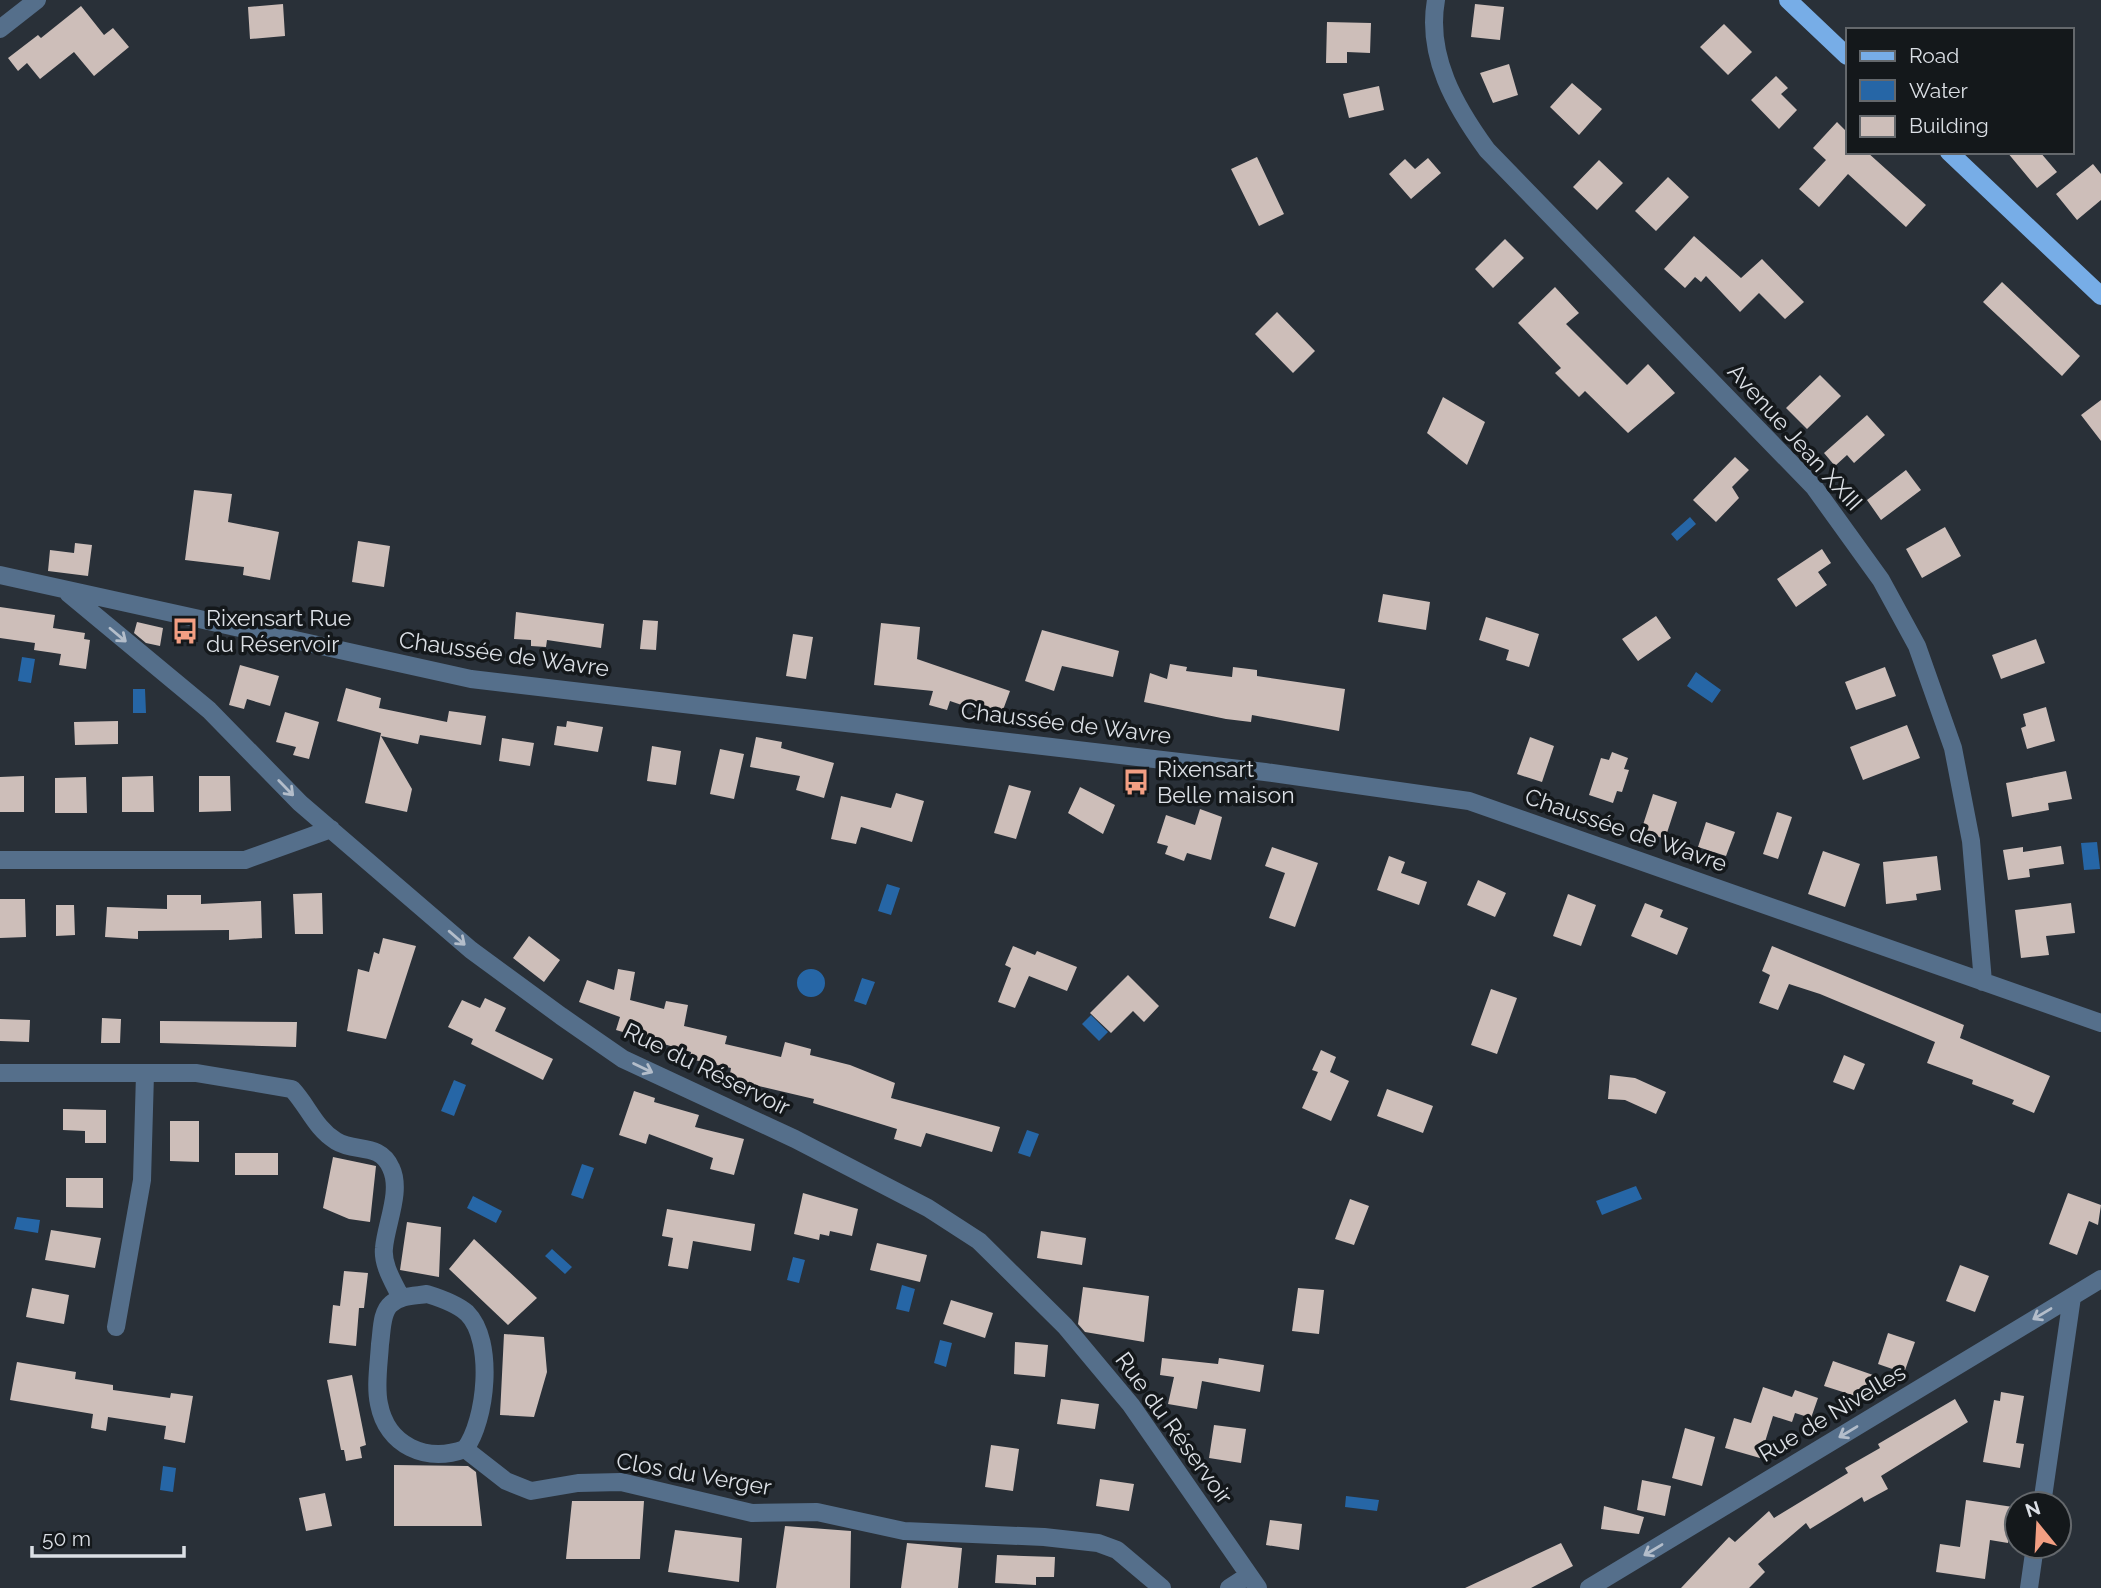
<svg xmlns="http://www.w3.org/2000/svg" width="2101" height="1588" font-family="Raleway,sans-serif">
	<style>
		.water { fill: #2666a6 }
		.building { fill: #cdbeb9 }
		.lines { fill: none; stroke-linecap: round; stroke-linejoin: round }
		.minor { stroke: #556f8b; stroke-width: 18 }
		.major { stroke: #77ade7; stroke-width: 18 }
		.oneway { stroke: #b3bdca }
		.labels { text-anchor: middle; stroke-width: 7; stroke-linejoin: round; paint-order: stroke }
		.street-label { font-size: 23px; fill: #dbdfe5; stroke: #14181b }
		.poi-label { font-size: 23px; fill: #dbdfe5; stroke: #14181b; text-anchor: start }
	</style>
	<rect width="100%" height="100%" fill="#293038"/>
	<!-- water -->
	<path class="water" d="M1690,517L1696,524L1677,541L1671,534Z
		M22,657L35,659L31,683L18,681Z
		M1696,672L1721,690L1712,703L1687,686Z
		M133,689H145L146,713H133Z
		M2097,842L2100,869L2084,870L2081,843Z
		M887,884L900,888L891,915L878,911Z
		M797 983a14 14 0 1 1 28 0a14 14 0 1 1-28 0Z
		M862,978L875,982L866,1005L854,1001Z
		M1091,1015L1108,1032L1099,1041L1082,1024Z
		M454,1080L466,1085L454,1116L441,1111Z
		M1027,1130L1039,1134L1030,1157L1018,1153Z
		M582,1164L594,1168L583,1199L571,1195Z
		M1636,1186L1642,1199L1602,1215L1596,1201Z
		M473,1196L502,1211L496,1223L467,1208Z
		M17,1217L40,1220L38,1233L14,1229Z
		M552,1249L572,1267L565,1274L545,1256Z
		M793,1257L805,1260L799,1283L787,1280Z
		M902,1285L915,1289L909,1312L896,1309Z
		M940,1340L952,1343L946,1367L934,1363Z
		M163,1466L176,1468L173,1492L160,1490Z
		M1346,1496L1379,1500L1377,1511L1345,1507Z"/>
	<!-- building -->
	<path class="building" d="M283,4L285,36L250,39L248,7Z
		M1475,4L1504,7L1500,40L1471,37Z
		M81,6L104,35L113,28L129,47L94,76L74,52L40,79L27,63L18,71L8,58L38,35L41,38Z
		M1327,22L1371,23L1370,53L1347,52V63H1326Z
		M1724,24L1752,52L1728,75L1700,47Z
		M1509,64L1518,95L1493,103L1480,73Z
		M1776,76L1788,88L1781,94L1797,110L1779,129L1751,100Z
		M1572,83L1602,109L1579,135L1550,107Z
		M1379,86L1384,110L1349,118L1343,94Z
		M1837,122L1847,132V152H1867L1926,205L1906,227L1848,174L1819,207L1799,189L1826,160L1813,148Z
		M2007,152H2040L2057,172L2037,188Z
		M1257,157L1284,214L1259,226L1231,169Z
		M1428,158L1441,173L1411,199L1389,174L1405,159L1415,169Z
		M1599,160L1623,183L1597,210L1573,187Z
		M2093,164L2101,174V200L2077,220L2056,194Z
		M1668,177L1689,197L1656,231L1635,211Z
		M1694,236L1741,278L1762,259L1804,302L1785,319L1759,293L1740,312L1706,276L1701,282L1695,277L1685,288L1664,269Z
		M1505,239L1524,258L1493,288L1475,269Z
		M2002,282L2080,356L2062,376L1983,302Z
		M1555,287L1579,313L1566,324L1627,385L1648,364L1675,393L1628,433L1585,391L1579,397L1555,373L1561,368L1518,323Z
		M1277,312L1315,351L1293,373L1255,334Z
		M1820,375L1841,396L1807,429L1786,408Z
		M1443,397L1485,422L1467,465L1427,433Z
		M2101,400V441L2081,415Z
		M1867,415L1885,435L1854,463L1847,455L1835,466L1824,453Z
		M1735,457L1749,470L1732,487L1739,498L1716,522L1693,500Z
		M1906,470L1921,490L1881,520L1867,500Z
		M194,490L232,494L228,522L279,532L270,580L243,575L244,567L185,560Z
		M1945,527L1961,556L1922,578L1906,549Z
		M358,541L390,546L384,587L352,582Z
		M75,543L92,545L88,576L48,571L50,550L74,553Z
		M1822,549L1831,563L1818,572L1827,585L1796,607L1777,579Z
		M1383,594L1430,602L1426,630L1378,622Z
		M0,607L55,615L53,628L85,633L84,639L90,640L86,669L59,665L61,654L34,650L35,643L0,638Z
		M516,612L604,624L601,648L547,640L546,647L531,646V640L514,639Z
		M1656,616L1671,638L1638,661L1622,639Z
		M1486,617L1539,634L1529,667L1506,660L1509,650L1479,640Z
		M643,620L658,621L656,650L640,649Z
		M137,622L163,628L160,646L146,643L134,633Z
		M881,623L920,627L917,659L1010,691L1000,718L950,701L947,710L929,705L933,691L874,685Z
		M1042,630L1119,651L1113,677L1062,666L1054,691L1025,681Z
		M793,634L813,637L806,679L786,676Z
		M2036,639L2045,663L2001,679L1992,655Z
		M1170,664L1187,667L1186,671L1232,677L1233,667L1257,670V676L1345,689L1339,731L1252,715L1251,722L1226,719L1144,702L1150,673L1167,679Z
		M240,665L279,676L270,706L247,699L244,709L229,705Z
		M1885,667L1896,696L1856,710L1845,682Z
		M346,688L381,698L379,708L447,722L449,711L486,716L481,745L420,735L418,744L381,736L412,789L407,812L365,803L381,733L337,721Z
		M2046,707L2055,741L2027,749L2021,728L2026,726L2023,714Z
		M285,712L319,722L309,759L293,755L296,747L276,742Z
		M118,721V744L75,745L74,722Z
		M567,721L603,727L598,752L554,745L557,726L566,727Z
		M1907,725L1920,758L1863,780L1850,747Z
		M756,737L782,742L781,748L834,763L824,798L796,790L800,776L750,767Z
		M1530,737L1554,746L1542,782L1517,774Z
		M502,738L534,743L530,766L499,761Z
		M652,746L681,751L676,785L647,781Z
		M720,749L744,754L734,799L710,794Z
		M1612,752L1628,758L1624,769L1629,770L1622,792L1617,791L1613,803L1589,795L1601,758L1609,760Z
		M2066,771L2072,799L2048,803L2049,810L2012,817L2006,783Z
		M24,776V812H0V777Z
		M153,776L154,812H122V777Z
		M199,776H230L231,811L199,812Z
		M86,777L87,813H55V778Z
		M1009,785L1031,791L1016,839L994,833Z
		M1080,787L1115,805L1103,834L1068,813Z
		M896,793L924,801L912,842L861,827L856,844L831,839L841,796L891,808Z
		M1653,794L1677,802L1665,839L1641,831Z
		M1200,809L1222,817L1211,860L1187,853L1184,861L1165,854L1168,846L1157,843L1166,815L1195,825Z
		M1777,812L1792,817L1778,859L1763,854Z
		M1706,822L1735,832L1726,856L1698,847Z
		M2061,846L2064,864L2029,869L2030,877L2008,880L2003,850L2023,847V852Z
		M1272,847L1318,863L1295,927L1269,918L1285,873L1265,866Z
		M1823,851L1860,864L1845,907L1808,894Z
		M1389,856L1405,862L1401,873L1427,882L1419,905L1377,890Z
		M1937,856L1941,890L1916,894L1917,900L1886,904L1883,862Z
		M1478,880L1506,893L1495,917L1467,905Z
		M322,893L323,934H295L293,894Z
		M1568,894L1596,905L1581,946L1553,936Z
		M167,895H201V904L261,901L262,938L229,940V930L138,931V939L105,937L107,907L167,909Z
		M0,899H25L26,937L0,938Z
		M1645,903L1663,910L1660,917L1688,928L1677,955L1631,936Z
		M2071,903L2075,933L2046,936L2049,955L2021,958L2015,910Z
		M56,905H74L75,935L56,936Z
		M529,936L560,960L544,982L513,958Z
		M383,938L416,946L386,1039L347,1031L358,969L369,972L374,952L379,954Z
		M1013,946L1035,955L1037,951L1077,967L1067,991L1029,976L1015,1008L998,1002L1011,968L1005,965Z
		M1772,946L1964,1025L1960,1038L2050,1076L2034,1113L2012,1104L2014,1100L1972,1084L1973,1080L1927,1063L1935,1042L1820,994L1789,984L1778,1010L1759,1003L1770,975L1762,971Z
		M618,969L635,972L630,1000L664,1009L666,1001L688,1005L684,1026L727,1036L725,1044L781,1057L785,1042L811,1049L810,1055L850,1065L895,1083L891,1098L1000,1127L992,1152L926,1133L921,1147L894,1139L897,1129L813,1103L814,1099L729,1079L731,1068L690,1059L691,1052L616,1030L620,1017L579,1002L587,980L614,990Z
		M1128,975L1159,1006L1144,1022L1133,1011L1111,1033L1090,1013Z
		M1491,989L1517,998L1497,1054L1471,1045Z
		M485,998L506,1008L495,1031L553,1059L543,1080L471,1044L473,1039L448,1027L462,1000L480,1008Z
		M102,1018L121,1019L120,1043H101Z
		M0,1019L30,1020L29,1042L0,1041Z
		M160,1021L297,1022L296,1047L160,1043Z
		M1321,1050L1336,1057L1330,1072L1349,1081L1331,1121L1302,1108L1318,1072L1312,1070Z
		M1844,1055L1865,1064L1854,1090L1833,1082Z
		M1610,1075L1635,1078L1666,1092L1656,1114L1625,1100L1608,1099Z
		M1387,1089L1433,1106L1423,1133L1377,1116Z
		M634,1091L655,1098L654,1102L699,1115L695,1127L744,1139L734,1175L710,1169L713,1158L649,1134L646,1144L619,1135Z
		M63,1109L106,1110V1143H85V1131L63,1130Z
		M170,1121H199V1162L170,1161Z
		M235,1153H278V1175H235Z
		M333,1157L376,1166L370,1222L349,1219L323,1208Z
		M66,1178H103V1208L66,1207Z
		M803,1193L858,1209L852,1236L830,1231L829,1236L820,1234L819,1240L794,1234Z
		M2068,1193L2101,1205L2098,1225L2089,1221L2077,1255L2049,1244Z
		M1350,1199L1369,1206L1354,1245L1335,1239Z
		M667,1209L755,1224L751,1251L693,1241L688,1269L668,1266L673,1238L662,1236Z
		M407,1222L441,1227L439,1277L400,1270Z
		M51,1230L101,1238L95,1268L45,1260Z
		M1041,1231L1086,1238L1082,1265L1037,1258Z
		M474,1239L537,1298L508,1325L449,1269Z
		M877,1243L927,1255L920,1282L870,1270Z
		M1960,1265L1989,1276L1975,1312L1946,1301Z
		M344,1271L368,1273L364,1308H359L356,1346L329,1343L333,1305L340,1306Z
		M1083,1287L1149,1296L1144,1342L1085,1332L1078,1324Z
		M32,1288L69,1295L64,1324L26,1317Z
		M1298,1288L1324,1290L1319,1334L1292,1331Z
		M951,1300L993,1313L985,1338L943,1324Z
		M1888,1333L1915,1342L1904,1373L1878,1364Z
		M504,1334L544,1337L547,1372L534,1417L500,1415Z
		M1015,1342L1048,1345L1045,1377L1014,1374Z
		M1162,1358L1218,1364L1219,1358L1264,1365L1260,1392L1202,1381L1197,1409L1168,1404L1174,1377L1160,1375Z
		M1833,1361L1873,1375L1865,1399L1824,1386Z
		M17,1362L76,1372L75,1379L113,1385V1390L170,1398L171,1393L193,1396L185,1443L164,1439L166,1426L108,1417L106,1431L91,1428L93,1414L10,1400Z
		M352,1375L366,1445L360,1447L362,1458L346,1461L344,1450H341L327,1380Z
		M1763,1387L1792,1397L1795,1390L1818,1398L1811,1418L1795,1413L1792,1422L1773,1416L1760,1458L1725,1448L1734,1418L1751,1423Z
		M2001,1392L2024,1396L2016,1443L2024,1444L2020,1468L1983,1462L1994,1400L2000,1401Z
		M1061,1399L1099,1404L1095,1429L1057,1424Z
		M1955,1399L1968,1422L1881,1476L1888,1489L1864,1502L1862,1497L1810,1529L1806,1523L1758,1564L1765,1572L1749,1588H1681L1729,1537L1735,1542L1769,1511L1774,1518L1848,1473L1845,1468L1880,1448L1878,1444Z
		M1214,1425L1246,1429L1241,1463L1209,1458Z
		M1685,1428L1715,1437L1702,1486L1672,1478Z
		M991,1445L1019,1449L1013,1491L985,1487Z
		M394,1465L468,1466L476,1472L482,1526H394Z
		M1100,1479L1134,1484L1129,1511L1096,1506Z
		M1642,1480L1671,1486L1665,1516L1637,1510Z
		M325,1493L332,1526L306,1531L299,1498Z
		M1966,1500L2013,1507L2008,1543L1990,1540L1985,1579L1936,1572L1940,1544L1960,1547Z
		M572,1501H644L640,1559H566Z
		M1604,1506L1644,1517L1639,1534L1601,1529Z
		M1270,1520L1302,1524L1299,1550L1266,1545Z
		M785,1526L851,1531L850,1588H776Z
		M675,1530L742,1538L739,1582L668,1572Z
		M907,1543L962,1548L958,1588H901Z
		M1561,1543L1573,1566L1531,1588H1465Z
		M997,1555L1055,1557L1054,1577H1036V1585L995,1583Z"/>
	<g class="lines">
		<!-- minor -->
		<path class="minor" d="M1436,0C1426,56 1455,106 1487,150L1814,487L1881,580L1917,646L1953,748L1971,841L1983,982
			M0,29L37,0
			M0,575L471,679L1265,772L1469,801L2101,1023
			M68,593L209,710L300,803L471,950L561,1016L623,1059L795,1139L928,1208L979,1241L1065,1326L1131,1405L1258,1588
			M0,860H245L331,829
			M0,1073H197L292,1089C308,1106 315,1128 336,1141C355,1153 380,1142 391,1168C402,1191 386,1224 384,1248C382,1265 394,1283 401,1298
			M427,1294C440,1298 457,1304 467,1313C495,1341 486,1421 465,1449C426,1463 387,1446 379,1404C375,1386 379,1363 380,1344C382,1332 381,1312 391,1304C401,1295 415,1296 427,1294Z
			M116,1327L142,1180L145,1074
			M465,1449L506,1481L531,1491L578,1483L621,1482L752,1513L817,1512L904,1531L1044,1537L1098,1543L1117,1550L1162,1588
			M2042,1504L2072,1297
			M1229,1588L1249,1575
			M1589,1588L2101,1279
			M2029,1588L2035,1546"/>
		<!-- major -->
		<path class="major" d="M1788,0L1847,56
			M1949,152L2101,296"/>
	</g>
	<!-- one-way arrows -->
	<defs><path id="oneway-shaft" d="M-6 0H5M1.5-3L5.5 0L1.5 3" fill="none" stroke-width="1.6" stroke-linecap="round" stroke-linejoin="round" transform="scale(1.75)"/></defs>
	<g class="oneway">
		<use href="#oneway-shaft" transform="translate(118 635) rotate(40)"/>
		<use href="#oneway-shaft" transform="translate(286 788) rotate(46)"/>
		<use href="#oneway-shaft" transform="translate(457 938) rotate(41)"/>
		<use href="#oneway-shaft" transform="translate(643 1068) rotate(26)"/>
		<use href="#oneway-shaft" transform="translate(2042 1314) rotate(149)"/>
		<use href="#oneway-shaft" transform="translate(1848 1432) rotate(149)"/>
		<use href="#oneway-shaft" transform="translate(1653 1550) rotate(149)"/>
	</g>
	<!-- icons -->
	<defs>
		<g id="bus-bare" transform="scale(2.1)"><path d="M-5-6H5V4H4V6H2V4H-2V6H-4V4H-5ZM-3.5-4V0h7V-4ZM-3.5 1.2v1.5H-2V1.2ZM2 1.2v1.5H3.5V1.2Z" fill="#f39f83" stroke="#14181b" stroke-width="2.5" paint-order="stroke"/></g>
	</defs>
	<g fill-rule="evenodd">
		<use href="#bus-bare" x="185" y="631"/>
		<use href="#bus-bare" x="1136" y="782"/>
	</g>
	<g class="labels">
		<!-- street labels -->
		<g class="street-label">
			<text transform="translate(1795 437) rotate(48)" y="8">Avenue Jean XXIII</text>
			<text transform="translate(504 654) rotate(8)" y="8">Chaussée de Wavre</text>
			<text transform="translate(1066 723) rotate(7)" y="8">Chaussée de Wavre</text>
			<text transform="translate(1626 830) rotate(19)" y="8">Chaussée de Wavre</text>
			<text transform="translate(707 1069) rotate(26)" y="8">Rue du Réservoir</text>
			<text transform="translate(1832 1413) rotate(-31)" y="8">Rue de Nivelles</text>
			<text transform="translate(1174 1428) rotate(54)" y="8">Rue du Réservoir</text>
			<text transform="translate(694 1474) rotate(10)" y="8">Clos du Verger</text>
		</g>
		<!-- poi labels -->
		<g class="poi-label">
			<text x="206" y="626">Rixensart Rue<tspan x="206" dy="26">du Réservoir</tspan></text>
			<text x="1157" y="777">Rixensart<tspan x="1157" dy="26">Belle maison</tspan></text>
		</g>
	</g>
	<!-- legend -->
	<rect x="1846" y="28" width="228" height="126" fill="#14181b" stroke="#64686c" stroke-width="2"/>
	<rect x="1860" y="51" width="35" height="10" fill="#77ade7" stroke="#64686c" stroke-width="2"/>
	<text x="1909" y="63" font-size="21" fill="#dbdfe5">Road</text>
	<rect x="1860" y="80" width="35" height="21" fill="#2666a6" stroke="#64686c" stroke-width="2"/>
	<text x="1909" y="98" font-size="21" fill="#dbdfe5">Water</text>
	<rect x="1860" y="116" width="35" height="21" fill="#cdbeb9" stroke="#64686c" stroke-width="2"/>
	<text x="1909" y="133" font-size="21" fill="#dbdfe5">Building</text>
	<!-- north arrow -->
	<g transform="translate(2038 1525) rotate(342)"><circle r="33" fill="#14181b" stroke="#64686c" stroke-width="2"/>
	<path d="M0-5L12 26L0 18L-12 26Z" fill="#f39f83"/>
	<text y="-10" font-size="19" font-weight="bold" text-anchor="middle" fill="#dbdfe5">N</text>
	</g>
	<!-- scale -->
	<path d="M32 1546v10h152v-10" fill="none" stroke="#dbdfe5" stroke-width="3.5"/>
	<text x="42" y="1546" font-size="21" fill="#dbdfe5" stroke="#14181b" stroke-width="5" paint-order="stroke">50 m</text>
</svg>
